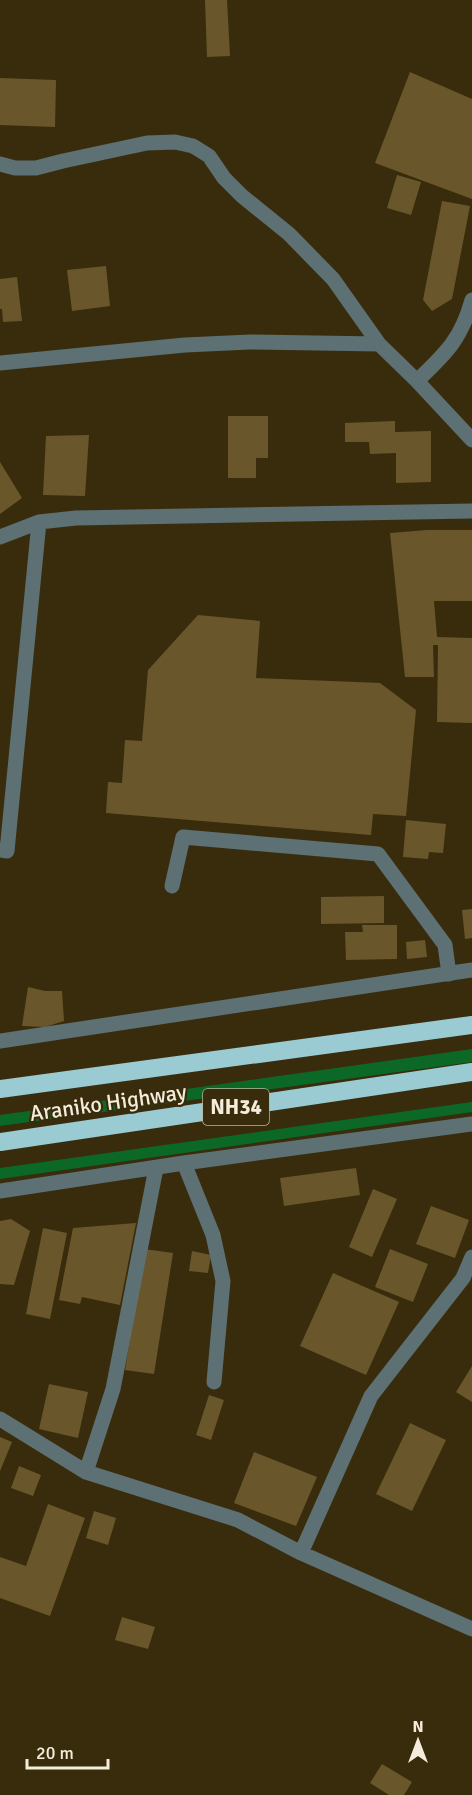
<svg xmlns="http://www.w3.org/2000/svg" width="472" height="1795" font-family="Signika,sans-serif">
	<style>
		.green { fill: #0c6827 }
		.building { fill: #69572b }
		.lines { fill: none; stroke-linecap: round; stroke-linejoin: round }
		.minor { stroke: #5d7073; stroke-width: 15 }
		.highway { stroke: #9acbd2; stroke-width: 18 }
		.labels { text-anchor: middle; stroke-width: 4.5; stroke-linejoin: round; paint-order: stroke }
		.shield { fill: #392c0c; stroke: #bdb39d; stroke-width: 1.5 }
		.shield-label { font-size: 21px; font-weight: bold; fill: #f5eddb }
		.street-label { font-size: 22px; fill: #f5eddb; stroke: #392c0c }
	</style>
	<rect width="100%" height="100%" fill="#392c0c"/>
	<!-- green -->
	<path class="green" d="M472,1049V1062L0,1126V1115Z
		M472,1102V1112L0,1179V1168Z"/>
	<!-- building -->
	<path class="building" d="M205,0H227L230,56L207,57Z
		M410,72L472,99V199L375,163Z
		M0,78L56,80L55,127L0,125Z
		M397,175L421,182L411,215L387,208Z
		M442,201L470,206L452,299L432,311L423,300Z
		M106,266L110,306L72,311L67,270Z
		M17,277L22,321L3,322L2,309H0V279Z
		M228,416H268V458H256V478H228Z
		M395,421V432L431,431V482L396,483V453L370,454L369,442H345V423Z
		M89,435L85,496L43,495L46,436Z
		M0,462L22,498L0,514Z
		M427,530H472V601H434L437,637L472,638V723L437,722L438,645H433L434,677H405L390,533Z
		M198,615L260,621L256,678L380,683L416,710L406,816L373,814L371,835L106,813L108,782L122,783L125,740L142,741L148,670Z
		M406,820L446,824L443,853L429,852L428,859L403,857Z
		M384,896V923L321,924V897Z
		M472,909V938L465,939L462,910Z
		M362,925H397V959L346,960L345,932H363Z
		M425,940L427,957L407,959L406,942Z
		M28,987L45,991H62L64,1021L45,1027L22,1026Z
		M356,1168L360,1195L284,1206L280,1178Z
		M373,1189L397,1199L372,1257L349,1247Z
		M431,1206L469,1220L455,1258L416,1244Z
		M11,1219L30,1231L14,1285L0,1284V1221Z
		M136,1223L120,1305L82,1297L80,1304L59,1300L73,1228Z
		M43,1228L67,1233L50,1319L26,1314Z
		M144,1249L173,1253L154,1374L125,1370Z
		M390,1249L428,1264L413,1302L375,1287Z
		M192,1251L211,1255L208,1273L189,1271Z
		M333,1273L399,1302L366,1375L300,1346Z
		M472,1366V1402L456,1392Z
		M49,1384L88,1392L78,1438L39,1429Z
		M209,1395L224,1400L211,1440L196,1435Z
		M410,1423L446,1440L412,1511L376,1494Z
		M0,1437L12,1442L0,1471Z
		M254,1452L317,1477L296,1526L234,1503Z
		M19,1466L41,1475L33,1496L11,1488Z
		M48,1504L85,1518L50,1616L0,1598V1557L26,1566Z
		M94,1511L116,1518L108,1545L86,1538Z
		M122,1617L155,1627L148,1649L115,1640Z
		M382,1764L412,1782L404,1795H389L370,1783Z"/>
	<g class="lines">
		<!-- minor -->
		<path class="minor" d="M0,164L15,168H36L63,161L147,143L175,142L193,146L209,156L224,178L242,196L289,234L333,279L379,344L417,381L472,440
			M0,363L185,345L250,342L379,344
			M417,381C445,354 461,340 472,300
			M0,537L39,522L76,518L472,511
			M0,850L7,851L39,522
			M172,886L183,837L378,854L445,945L449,974
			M0,1041L472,970
			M184,1163L213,1235L223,1281L214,1382
			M0,1191L184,1163L472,1124
			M0,1419L86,1472L238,1520L301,1553L472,1629
			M86,1472L113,1389L156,1168
			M301,1553L371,1396L463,1278L472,1257"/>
		<!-- highway -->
		<path class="highway" d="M0,1089L472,1025
			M0,1142L472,1072"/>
	</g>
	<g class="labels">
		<!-- shield labels -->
		<rect class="shield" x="203" y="1089" width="66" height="36" rx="4.5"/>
		<g class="shield-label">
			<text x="236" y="1114">NH34</text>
		</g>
		<!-- street labels -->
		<g class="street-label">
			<text transform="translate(108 1102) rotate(-8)" y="8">Araniko Highway</text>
		</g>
	</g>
	<!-- north arrow -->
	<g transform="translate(418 1741)" stroke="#392c0c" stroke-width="4.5" paint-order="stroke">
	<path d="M0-4.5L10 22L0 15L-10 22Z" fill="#f5eddb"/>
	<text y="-9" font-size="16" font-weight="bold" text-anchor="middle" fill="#f5eddb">N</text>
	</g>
	<!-- scale -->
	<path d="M27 1759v9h81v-9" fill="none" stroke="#f5eddb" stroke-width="3"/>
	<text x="36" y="1759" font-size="18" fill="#f5eddb" stroke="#392c0c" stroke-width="4.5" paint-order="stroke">20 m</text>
</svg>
